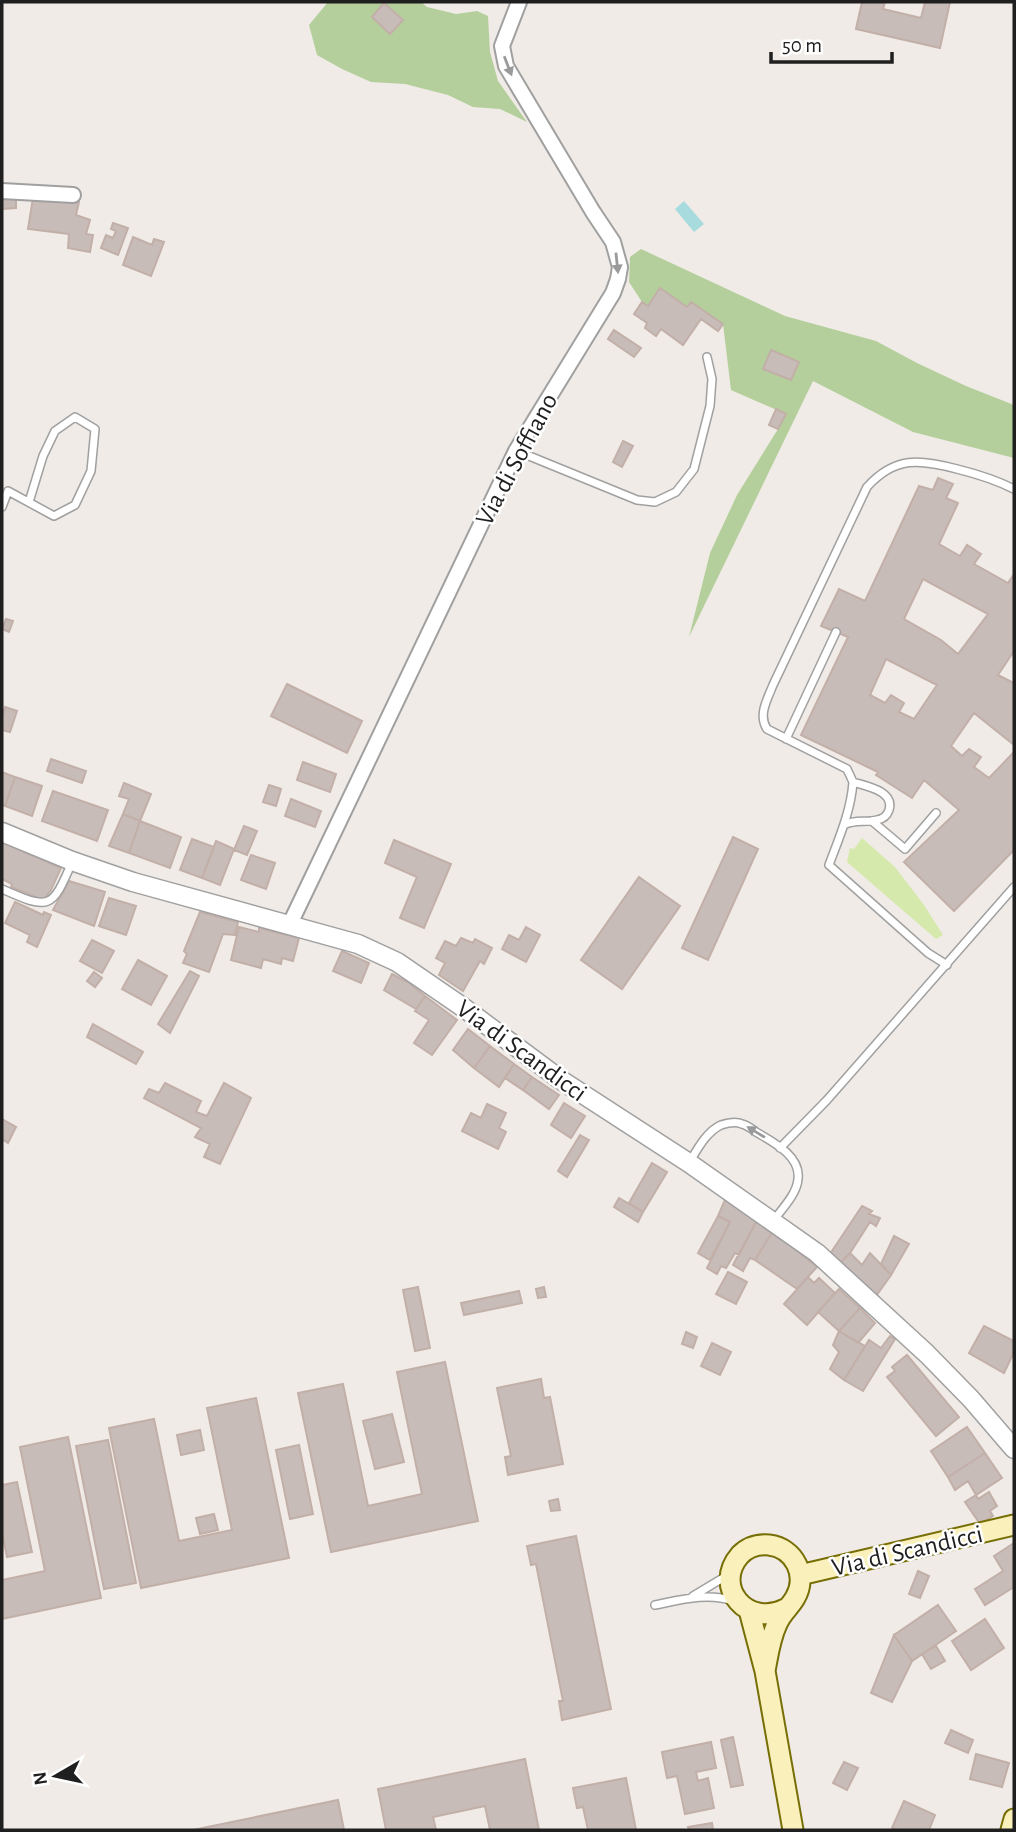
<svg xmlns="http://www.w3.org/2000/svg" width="1016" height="1832" font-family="'Alegreya Sans',sans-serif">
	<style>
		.grass { fill: #d6e9ac }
		.forest { fill: #b4cf9b }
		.water { fill: #a7dbdd }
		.building { fill: #c8bcb9; stroke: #c2afa8; stroke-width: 2; fill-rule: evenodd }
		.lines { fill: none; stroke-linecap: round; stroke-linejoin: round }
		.service-casing { stroke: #a0a0a0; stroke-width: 10 }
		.minor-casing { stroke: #a0a0a0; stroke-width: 18 }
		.tertiary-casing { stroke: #a0a0a0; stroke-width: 21 }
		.secondary-casing { stroke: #776e06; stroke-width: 23 }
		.service { stroke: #fff; stroke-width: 7 }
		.minor { stroke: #fff; stroke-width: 14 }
		.tertiary { stroke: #fff; stroke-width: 18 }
		.secondary { stroke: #f9f0bb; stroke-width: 19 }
		.oneway { fill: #9a9a9a }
		.labels { text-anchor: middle; stroke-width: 5; stroke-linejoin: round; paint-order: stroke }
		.street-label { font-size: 26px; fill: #1f1f1f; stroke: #fff }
	</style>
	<rect width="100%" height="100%" fill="#f0ebe6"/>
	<!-- grass -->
	<path class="grass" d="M862,838L895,867L924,905L943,935L936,939L847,862L850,848L854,849Z"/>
	<!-- forest -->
	<path class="forest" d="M328,2H421L427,7L456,14L477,11L488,16L490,52L498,81L527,122L500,109L473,107L448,95L405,84L371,82L342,69L317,55L309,25Z
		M641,249L785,316L876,341L917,363L966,386L1014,405V458L913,432L813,381L689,637L710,553L737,495L778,429L786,414L731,390L723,324L691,302L687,307L660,289L648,306L642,302L629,282L630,257Z"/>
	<!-- water -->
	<path class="water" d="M684,201L704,224L694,232L675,209Z"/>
	<!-- building -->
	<path class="building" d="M862,2H885L883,9L921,18L925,2H950L940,48L856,29Z
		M384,3L403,20L390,34L372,17Z
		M2,195H16V208L2,209Z
		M33,198L79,202L76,215L90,220L86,234L93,235L90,252L68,248L69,234L28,229Z
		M113,223L128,228L118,255L101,248L106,235L113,238L116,231L111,229Z
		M133,237L152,245L154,239L164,242L151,276L123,265Z
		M660,288L687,307L691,302L723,324L718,331L701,319L683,345L661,329L656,336L645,328L647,323L634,314L642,302L648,306Z
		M614,330L641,348L634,357L608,339Z
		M771,350L799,362L791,380L763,369Z
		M776,409L786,414L778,429L769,425Z
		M623,441L633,446L622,467L613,462Z
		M938,478L953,484L946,498L958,503L939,544L960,556L967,545L981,554L974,564L1008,583L1014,574V651L998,675L1014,683V745L974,713L951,746L962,756L969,749L981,757L974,767L989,778L1014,752V850L954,911L904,862L959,810L924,780L912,798L876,775L878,772L801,735L848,637L821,626L839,589L865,601L919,486L933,490ZM923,579L988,614L958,654L941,640L904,619ZM886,659L937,685L914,719L899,712L904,703L891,695L885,703L870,695Z
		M6,619L13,621L9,632L2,629Z
		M287,684L362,721L347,753L271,716Z
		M5,707L17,711L10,732L2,730V716Z
		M51,759L86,771L82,783L47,771Z
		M303,762L336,774L330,792L297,780Z
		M2,772L15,777L5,806L2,805Z
		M15,777L42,786L32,816L5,806Z
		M124,783L151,794L140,821L123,814L129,799L119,796Z
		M269,785L281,789L276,806L263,802Z
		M53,791L108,810L97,841L42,821Z
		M291,799L321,811L315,827L285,816Z
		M123,814L140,821L129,853L109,846Z
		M140,821L181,837L170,868L129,853Z
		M244,826L257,831L247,855L234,850Z
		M733,837L758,849L708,960L682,948Z
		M192,839L214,847L202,878L180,870Z
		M394,840L451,864L424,928L400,918L417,877L385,863Z
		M216,841L234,849L220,885L202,878Z
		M2,842L61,868L51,890L43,900L11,887L12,884L2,879Z
		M251,855L275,863L266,889L241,880Z
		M639,877L680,906L622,989L581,960Z
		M69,881L105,892L94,926L53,910Z
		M109,898L136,906L126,935L99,926Z
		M15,902L43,915L44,912L51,915L37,947L27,942L30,935L5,923Z
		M200,912L238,922L235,935L223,934L209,972L183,963L187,954L184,951Z
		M239,927L259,932V928L299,938L293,961L282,958L281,964L263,959L261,968L231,960Z
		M526,927L540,935L526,962L502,949L509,935L519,940Z
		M461,938L473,943L475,939L492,948L484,964L480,961L463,991L439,975L445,963L436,958L445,941L456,946Z
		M92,940L114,951L102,973L80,961Z
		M342,951L369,963L361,983L333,971Z
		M138,960L167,976L151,1005L122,989Z
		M190,971L199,976L170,1033L158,1024Z
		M94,972L102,978L95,987L87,981Z
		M392,974L409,983L425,996L416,1009L384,990Z
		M425,996L457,1020L432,1055L414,1043L429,1020L415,1011Z
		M93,1024L143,1052L136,1064L87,1037Z
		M468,1029L490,1046L474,1068L453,1050Z
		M490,1046L514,1064L499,1087L474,1068Z
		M514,1064L532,1077L523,1090L505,1078Z
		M532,1077L559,1095L549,1109L523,1090Z
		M165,1083L201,1101L196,1112L207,1116L224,1083L251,1098L220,1164L204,1157L210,1144L195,1137L201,1128L144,1098L149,1089L159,1093Z
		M564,1103L585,1116L571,1138L551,1125Z
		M487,1104L506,1113L499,1128L506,1132L498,1149L462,1131L471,1113L481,1118Z
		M2,1119L16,1127L8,1143L2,1139Z
		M580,1135L589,1140L567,1177L558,1171Z
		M652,1163L667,1172L643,1212L629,1203Z
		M619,1198L643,1212L638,1222L614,1207Z
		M725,1200L757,1220L739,1255L735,1253L726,1268L721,1266L717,1274L707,1268L730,1222L718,1216Z
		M862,1206L872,1211L869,1214L880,1218L876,1226L870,1222L850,1253L838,1265L830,1254Z
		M718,1216L730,1222L710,1260L698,1253Z
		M757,1220L773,1231L755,1260L750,1258L743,1271L733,1265Z
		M773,1231L817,1267L797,1289L755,1260Z
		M894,1236L909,1244L891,1275L881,1264Z
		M850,1253L862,1265L870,1253L891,1275L876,1296L838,1265Z
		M728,1272L747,1282L736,1304L716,1294Z
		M808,1277L814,1283L819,1278L835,1293L807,1325L784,1304Z
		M418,1287L430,1348L415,1351L403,1290Z
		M544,1287L546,1297L538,1298L536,1289Z
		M839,1289L860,1308L839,1331L818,1312Z
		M519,1291L522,1303L464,1315L461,1303Z
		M860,1308L875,1323L858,1343L839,1331Z
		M984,1326L1014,1341V1352L1004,1373L969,1353Z
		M839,1331L865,1346L844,1380L830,1369L839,1352L833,1345Z
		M686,1332L697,1337L693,1348L682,1344Z
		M890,1336L895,1339L863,1391L844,1380L869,1340L881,1348Z
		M712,1343L731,1352L720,1375L701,1366Z
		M907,1355L959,1417L936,1436L887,1377L895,1371L892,1367Z
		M445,1362L478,1521L331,1552L298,1393L343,1384L368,1506L422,1494L397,1372Z
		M541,1379L544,1398L550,1397L563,1464L508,1475L505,1457L511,1456L497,1388Z
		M256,1398L289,1558L141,1588L109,1428L154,1419L179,1541L232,1530L207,1408Z
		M392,1414L404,1462L375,1469L363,1421Z
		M967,1427L985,1453L948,1477L931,1451Z
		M200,1430L204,1450L181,1455L177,1435Z
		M68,1437L101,1598L2,1619V1580L45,1571L20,1447Z
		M108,1440L136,1583L104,1589L76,1446Z
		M299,1445L313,1514L290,1519L276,1450Z
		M985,1453L1002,1478L976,1495L968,1481L955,1490L948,1477Z
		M17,1482L32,1552L7,1557L2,1533V1485Z
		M989,1492L997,1506L990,1511L993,1516L980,1524L965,1502L976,1495L978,1499Z
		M558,1499L560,1510L551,1511L549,1501Z
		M214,1514L218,1530L200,1534L196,1518Z
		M576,1536L611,1709L562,1720L559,1701H563L536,1564L531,1565L527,1546Z
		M1014,1543V1587L985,1605L975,1589L1003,1571L994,1556Z
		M918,1571L929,1576L920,1598L909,1594Z
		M938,1605L956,1631L912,1661L894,1635Z
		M985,1619L1004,1648L971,1670L952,1641Z
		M894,1635L912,1661L892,1702L871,1693Z
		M936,1646L945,1661L931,1669L922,1654Z
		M951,1730L973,1740L968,1753L945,1743Z
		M733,1737L743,1785L731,1787L721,1740Z
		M711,1742L716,1768L696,1772L698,1781L708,1778L714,1808L685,1814L677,1776L667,1778L662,1752Z
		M976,1754L1009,1763L1002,1787L970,1779Z
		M525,1759L539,1830H490L485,1806L433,1817L436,1830H386L378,1789Z
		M844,1762L858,1768L847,1790L833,1783Z
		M626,1778L636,1830H588L583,1807L577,1808L573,1788Z
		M338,1800L344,1830H193Z
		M904,1801L935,1815L929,1830H897L892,1828Z
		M712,1823L713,1830H689L688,1827Z"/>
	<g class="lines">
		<!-- service casing -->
		<g class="service-casing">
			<path id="service" d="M517,451L637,500L655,502L676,492L694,469L710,406L712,379L707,357
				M2,507L8,491L54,516L75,505L91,471L95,429L75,417L55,431L43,456L29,502
				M786,739L836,632
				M853,782L847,769L767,729C758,715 767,700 773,685L867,487C895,456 920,459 957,469C977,474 996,480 1014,489
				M872,821L905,849L936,813
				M844,825C855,819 865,823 877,820C883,819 887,816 889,810C895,791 866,786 853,782C851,811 839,838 829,865L928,953L947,965
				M2,889C49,910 52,910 72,862
				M780,1148L827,1100L1014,887
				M689,1163C697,1150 706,1132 721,1125C727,1123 736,1121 742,1124C747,1125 752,1129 756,1132C773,1142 801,1156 798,1179C797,1194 782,1209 773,1221
				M693,1596L728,1575
				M655,1605C680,1600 708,1592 733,1601"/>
		</g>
		<!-- minor casing -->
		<g class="minor-casing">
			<path id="minor" d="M2,191L73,195
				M289,926L516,451L613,293L618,279L620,267L613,242L593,212L506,66L502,46L519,2"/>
		</g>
		<!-- tertiary casing -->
		<g class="tertiary-casing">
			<path id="tertiary" d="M2,832L72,861L133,882L358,944L397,962L464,1008L561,1080L689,1163L817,1253L927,1354L971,1399L1014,1449"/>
		</g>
		<!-- secondary casing -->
		<g class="secondary-casing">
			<path id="secondary" d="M800,1575L1014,1525
				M749,1610L765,1671L793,1830
				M765,1671C768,1655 770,1639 777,1624C782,1612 790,1607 795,1598C808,1576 795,1548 769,1545C758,1544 748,1547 740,1555C712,1587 748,1628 785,1609
				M1011,1830L1014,1819"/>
		</g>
		<!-- service -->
		<use href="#service" class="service"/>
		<!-- minor -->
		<use href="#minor" class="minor"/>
		<!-- tertiary -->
		<use href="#tertiary" class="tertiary"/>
		<!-- secondary -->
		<use href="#secondary" class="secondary"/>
	</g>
	<!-- one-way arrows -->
	<defs><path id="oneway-solid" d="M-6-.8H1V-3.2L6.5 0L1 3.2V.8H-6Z" transform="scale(1.75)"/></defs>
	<g class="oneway">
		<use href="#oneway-solid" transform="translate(508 66) rotate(69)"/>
		<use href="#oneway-solid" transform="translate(617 263) rotate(84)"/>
		<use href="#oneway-solid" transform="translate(756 1132) rotate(-149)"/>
	</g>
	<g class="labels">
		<!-- street labels -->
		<g class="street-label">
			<text transform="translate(516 459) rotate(-62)" y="9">Via di Soffiano</text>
			<text transform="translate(522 1050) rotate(36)" y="9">Via di Scandicci</text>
			<text transform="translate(907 1550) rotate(-13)" y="9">Via di Scandicci</text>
		</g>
	</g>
	<!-- border -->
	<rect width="1016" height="1832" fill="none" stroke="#1f1f1f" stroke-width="7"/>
	<!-- north arrow -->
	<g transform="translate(56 1776) rotate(261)" stroke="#ffffff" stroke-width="5" paint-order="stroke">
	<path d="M0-5L12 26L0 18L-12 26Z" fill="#1f1f1f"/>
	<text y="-10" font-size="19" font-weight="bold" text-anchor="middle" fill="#1f1f1f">N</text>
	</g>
	<!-- scale -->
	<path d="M771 52v10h121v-10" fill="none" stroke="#1f1f1f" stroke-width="3.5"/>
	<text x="782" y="52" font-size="21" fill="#1f1f1f" stroke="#ffffff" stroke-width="5" paint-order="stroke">50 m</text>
</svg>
